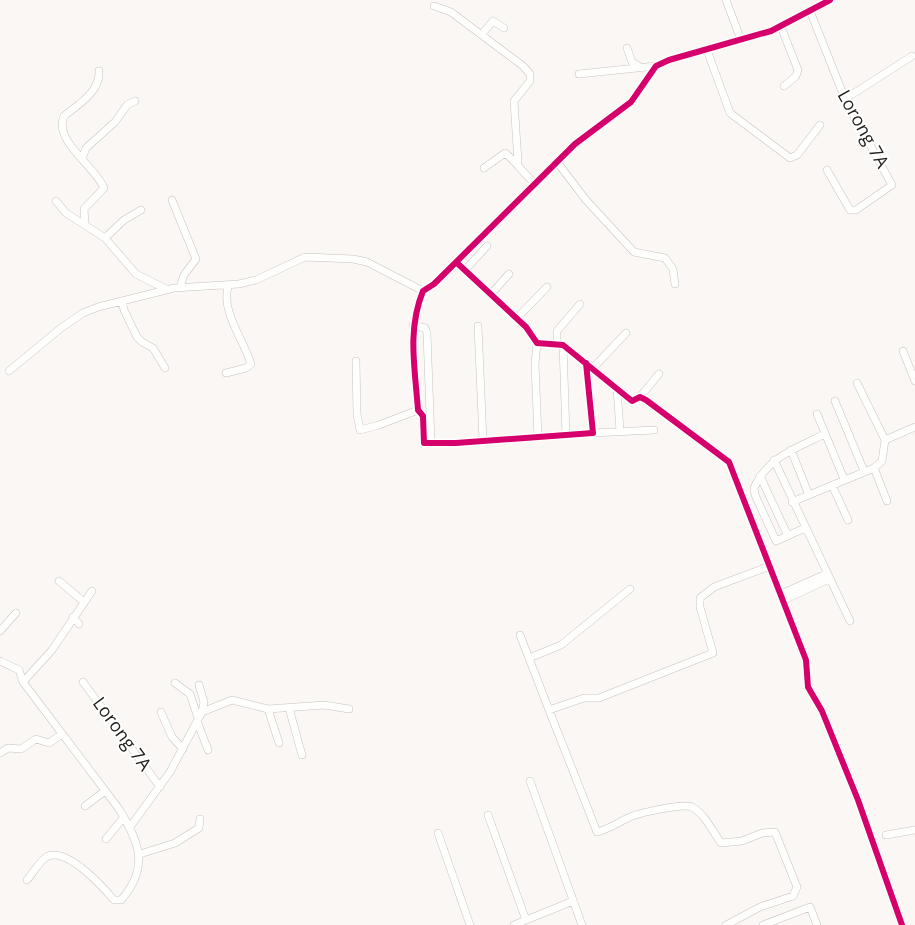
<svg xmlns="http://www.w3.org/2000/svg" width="915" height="925" font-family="'Open Sans',sans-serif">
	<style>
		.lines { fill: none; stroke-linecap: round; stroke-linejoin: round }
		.minor-casing { stroke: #c7c3c1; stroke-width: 8 }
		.minor { stroke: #fefefd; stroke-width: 7 }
		.cycleway-casing { stroke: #fff; stroke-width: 9 }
		.cycleway { stroke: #d6006c; stroke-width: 6 }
		.labels { text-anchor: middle; stroke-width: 4; stroke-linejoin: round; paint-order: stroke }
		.street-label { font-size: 18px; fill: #23201d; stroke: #fff }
	</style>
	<rect width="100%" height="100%" fill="#fbf7f4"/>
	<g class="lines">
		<!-- minor casing -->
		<g class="minor-casing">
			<path id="minor" d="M726,0L741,40
				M434,6L451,12L523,66L530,74V81L514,101L518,162
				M810,11L845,99L892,185L856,210H850L827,170
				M781,27L798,70L796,76L784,86
				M482,34L493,21L504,28
				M627,48L632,62L642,68
				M707,50L730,113L790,158L797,155L820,125
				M579,74L656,66
				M845,99L912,56
				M82,159L86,148L115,122L127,105L135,101
				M557,162L586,200L634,252L665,258L673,269L675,284
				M484,168L505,153C517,162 523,174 535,183
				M172,200L196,259L184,275L180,287
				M56,201L66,213L105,238L136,274L166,289
				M85,223L84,209L104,188C95,166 53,141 64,116C79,104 100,92 99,71
				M105,238L124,220L141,210
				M456,262L526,327L537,343L563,345L632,401L640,397L646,400L729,462L806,660L808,687L822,711L858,800L902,925
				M465,270L487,246
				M491,294L509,274
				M122,302L124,310L137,337L142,342L153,348L165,368
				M517,318L547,287
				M413,325L425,328L427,333L431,443
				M478,326L483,441
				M537,343L535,364L538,437
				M557,344V331L580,304
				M563,345L566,435
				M903,351L915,381
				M356,361L357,414L360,430L379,425L418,410
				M586,363L593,433L456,443H424L423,416L418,410C415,369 407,330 423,291L434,284L575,144L631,102L656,66L669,60L771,31L830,0
				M593,368L626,333
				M9,371L61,328L83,313L98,307L174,288L239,284L256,280L305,257L353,259L367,262L423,291
				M226,373L246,368L251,364C244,340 221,312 228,287
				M617,388L620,431
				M640,397L659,374
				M835,401L864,471
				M817,414L844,479
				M593,433L654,430
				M885,440L915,427
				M791,450L809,495
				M774,460L850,621
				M874,468L887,501
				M760,476L788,536
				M832,485L848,520
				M792,502L874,468L882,461L885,440L857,383
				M805,528L776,541L755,495L754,488C768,457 796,448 825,434
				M59,581L84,602
				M781,594L826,574
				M784,600L829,579
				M73,617L79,624
				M0,631L16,613
				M520,635L549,710L584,698H599L713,653L700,607V598L714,587L770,566
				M529,658L561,645L630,589
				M0,661L19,670L23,682L119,809C139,842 150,867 121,900H114C103,887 68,848 48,856C40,860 33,873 27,880
				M23,682L52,650L92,591
				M83,682L160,787
				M175,683L190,694L198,718
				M199,685L204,702L202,712
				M289,708L302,755
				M268,709L279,743
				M549,710L597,832C609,829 617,823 628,818C637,813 684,803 692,807C704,813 713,832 721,843L742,841L762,833L775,832L797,887L793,896L760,907L726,925
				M161,712L172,737L183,749
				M197,721L208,750
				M0,753L8,748L21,749L36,739L49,743L62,734
				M530,781L582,925
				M85,806L105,791
				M488,815L526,920
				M130,827L170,772L202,712L232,700L268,709L324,705L349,709
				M438,833L470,925
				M886,835L915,830
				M106,839L124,817
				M140,854L175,843L199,828L200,819
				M514,925L573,901
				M763,925L810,907L817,925"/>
		</g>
		<!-- minor -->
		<use href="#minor" class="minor"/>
		<!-- cycleway casing -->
		<g class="cycleway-casing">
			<path id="cycleway" d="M456,262L526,327L537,343L563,345L632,401L640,397L646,400L729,462L806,660L808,687L822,711L858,800L902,925
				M586,363L593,433L456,443H424L423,416L418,410C415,369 407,330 423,291L434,284L575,144L631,102L656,66L669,60L771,31L830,0"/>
		</g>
		<!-- cycleway -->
		<use href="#cycleway" class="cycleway"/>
	</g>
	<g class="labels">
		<!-- street labels -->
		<g class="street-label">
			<text transform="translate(863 129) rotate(61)" y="6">Lorong 7A</text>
			<text transform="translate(122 734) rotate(54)" y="6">Lorong 7A</text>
		</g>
	</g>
</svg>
